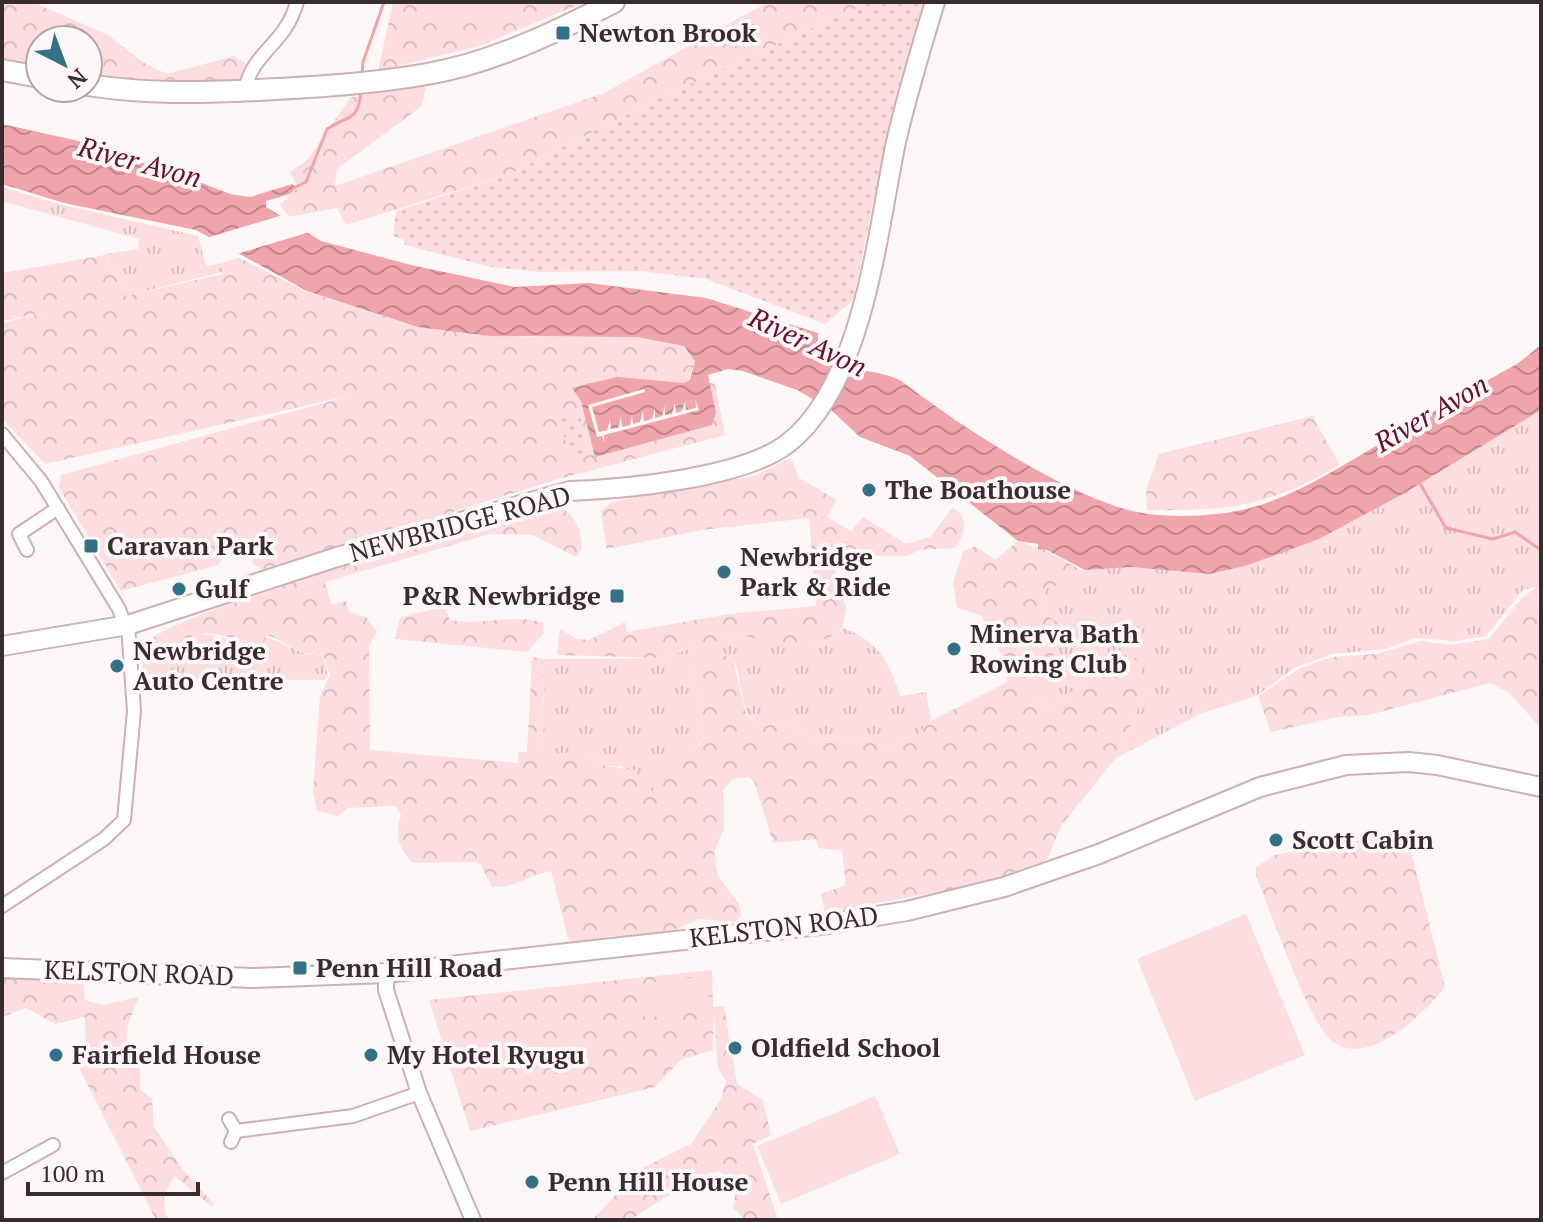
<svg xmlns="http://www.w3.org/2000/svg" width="1543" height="1222" font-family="'PT Serif',serif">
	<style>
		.grass { fill: url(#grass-tufts) }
		.forest { fill: url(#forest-crowns) }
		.garden { fill: url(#garden-dots) }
		.pitch { fill: #fcdee1 }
		.water { fill: url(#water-waves) }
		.pier { fill: #fdf7f8 }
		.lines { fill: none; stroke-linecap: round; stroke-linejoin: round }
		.stream { stroke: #f0a4ac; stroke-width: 3 }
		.minor-casing { stroke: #ccb1b3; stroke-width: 16 }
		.tertiary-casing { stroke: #ccb1b3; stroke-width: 18 }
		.primary-casing { stroke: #ccb1b3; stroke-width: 22 }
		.trunk-casing { stroke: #ccb1b3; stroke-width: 24 }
		.minor { stroke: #fff; stroke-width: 12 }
		.tertiary { stroke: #fff; stroke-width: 14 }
		.primary { stroke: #fff; stroke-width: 18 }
		.trunk { stroke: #fff; stroke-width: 20 }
		.poi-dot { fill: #327186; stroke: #fdf7f8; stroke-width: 3 }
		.labels { text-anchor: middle; stroke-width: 8; stroke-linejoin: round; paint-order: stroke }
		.poi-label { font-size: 26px; font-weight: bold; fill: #382d2e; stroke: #fdf7f8; text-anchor: start }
		.street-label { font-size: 26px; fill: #382d2e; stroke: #fdf7f8 }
		.water-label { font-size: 28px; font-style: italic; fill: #681026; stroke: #fdf7f8 }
	</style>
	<defs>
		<pattern id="grass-tufts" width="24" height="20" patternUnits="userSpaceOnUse" patternTransform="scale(2)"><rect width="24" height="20" fill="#fcdee1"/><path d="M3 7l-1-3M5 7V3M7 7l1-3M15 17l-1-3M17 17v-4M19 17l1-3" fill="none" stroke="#d9bfc1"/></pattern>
		<pattern id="forest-crowns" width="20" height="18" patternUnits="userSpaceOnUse" patternTransform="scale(2)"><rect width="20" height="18" fill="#fcdee1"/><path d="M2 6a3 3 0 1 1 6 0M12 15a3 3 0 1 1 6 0" fill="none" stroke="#d9bfc1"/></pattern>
		<pattern id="garden-dots" width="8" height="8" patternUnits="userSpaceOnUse" patternTransform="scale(2)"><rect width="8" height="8" fill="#fcdee1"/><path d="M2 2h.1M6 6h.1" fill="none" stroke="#d9bfc1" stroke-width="1.8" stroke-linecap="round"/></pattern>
		<pattern id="water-waves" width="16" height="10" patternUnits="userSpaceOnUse" patternTransform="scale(2)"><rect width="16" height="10" fill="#f0a4ac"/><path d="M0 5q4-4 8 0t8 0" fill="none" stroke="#c3868c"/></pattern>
	</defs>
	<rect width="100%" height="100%" fill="#fdf7f8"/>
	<!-- grass -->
	<path class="grass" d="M2,187L63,205L198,236L206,266L224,263L222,272L126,296L105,254L138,249L139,239L2,201Z
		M1541,410V586L1523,590L1486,636L1455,641L1415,638L1386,649L1333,654L1296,667L1256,696L1202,713L1116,758L1145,692L1120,655L1051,707L1034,701L1060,638V624L1044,614L1040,602L1047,588L1085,570L1131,567L1209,574L1319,539L1403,494Z
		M842,628C877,639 890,663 900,696L926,692L931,721L911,741L887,749L867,739L811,738L788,721L765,725L746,714L736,663L692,666L704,738L651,796H643L637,789L639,778L622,766H605L592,758L543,753L544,659L659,658L728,638L727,633C761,637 816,656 842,628Z
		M197,633L237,640L251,651H262L265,636L308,655L321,648L328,675L324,680L142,679L143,654L153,642L158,652L168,653Z"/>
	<!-- forest -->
	<path class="forest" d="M2,2H33L108,35L144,63L167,74L234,56L248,65L243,78C191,85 140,83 88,75V40H40V68L2,62Z
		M393,2H585L479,46L378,71Z
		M768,2H870L646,105L510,174L346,225L337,208L289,217L280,205L298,187L290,172L307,160L351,97L426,86L422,106L337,169L335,186L604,93Z
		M105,255L126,296L222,274L224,262L239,258L306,291L418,327L527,337H637L684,346L695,361L690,376L715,384L725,435L555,480L265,571L253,564L251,555C237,549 226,553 218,565L121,591L59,488L61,475L353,395L45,464L2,419V323L47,312L2,321V273Z
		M1312,416L1340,465C1267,507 1229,511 1147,510L1146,490L1159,454Z
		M791,458L799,478L837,500L827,517L851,531L863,517L906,544L930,537L952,508C970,515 964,536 955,548L919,550L907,556L812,555L809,518L702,530L607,549L601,512L611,502L753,476Z
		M562,508C577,517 581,532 582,549L576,557L532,535L490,534L325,582L332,605L346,601L349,612L366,617L377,632L369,645L370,750L518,763L519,752H527L532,657L544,659L543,753H574L592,758L605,766L636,770L639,778L637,789L643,796H651C656,788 652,779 658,772C671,756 693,756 704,738L692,666L705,659L732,655L746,715L765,725L788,721L811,738L867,739L887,749L911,741L931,721L1007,682C1007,650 992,645 982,616L957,607L953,583L963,552L975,546L995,560L1018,541L1047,551L1092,576L1047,588L1040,602L1044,614L1060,624V638L1035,701L1051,707L1121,654L1139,659L1145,692L1116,758L1061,826L1047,860L980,884L825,913L821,894L846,885L842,851L818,848L816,839L773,843L754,781L748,777L733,779L723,790L724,828L714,852L718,876L739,904L741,916L735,922L699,919L661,936H610L576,944L568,939L551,871C527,875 516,888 492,887L480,864L474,862L413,863C399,849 394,835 401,815L395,806L348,808L338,816L317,811L313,792L320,696L330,675L321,648L308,654C292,650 282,639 266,635L262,650L256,651C246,648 242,641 234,639C208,629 189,632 170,652H159L153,637C194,614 239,601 284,586C374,554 467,526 562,508Z
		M812,562L833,563L846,608L842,628C815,656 762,638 727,633L728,638L659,658L557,655L560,629L577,639L589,640L625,622L627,632L729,614L816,606Z
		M1538,586L1541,728L1509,693L1490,683L1369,715L1338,717L1271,732L1258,696L1300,668L1332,657L1376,654L1421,641L1451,645L1489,639L1521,599Z
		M444,607L450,620C482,626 510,613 544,623L543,634L527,652L395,639L400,617Z
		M1395,832L1406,839L1413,859L1445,987C1424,1013 1370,1068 1333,1042C1309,1025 1270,909 1256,876V867L1275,855Z
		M712,970L713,1007L724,1006L737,1084L763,1100L771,1135L753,1144L778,1220H745L733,1208L737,1185L719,1171L699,1176L630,1220H592L640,1169L691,1144L720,1101L726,1081L718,1068L714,1015L713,1050L681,1060L655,1087L470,1131L429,1000Z
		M2,975H82L85,1000L102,1005L139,997L128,1024L126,1044L140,1065V1089L152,1099L154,1127L184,1171L215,1205L211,1206L174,1176L164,1195L165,1214L170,1220H156L79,1068L86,1051L85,1017L55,1024L26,1008L2,1017Z"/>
	<!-- garden -->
	<path class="garden" d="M870,2H924L888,131L853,300L825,324L706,279L640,271L541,272L491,267L405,245L404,240L393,236L396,211L510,174L654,101Z
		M579,413L588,454L570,457L559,418Z"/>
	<!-- pitch -->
	<path class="pitch" d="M433,2H525C495,18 458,37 433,2Z
		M1246,914L1305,1055L1195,1101L1137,959Z
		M706,976L710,1010L645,1018L641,984Z
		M875,1096L900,1154L781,1204L757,1146Z"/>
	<!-- water -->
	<path class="water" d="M2,124L83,142L108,156L158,166L230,194L250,197L292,184L297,187L290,194L266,201V207L321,241L411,265L515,287L589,283L706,298L818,333C815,377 881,365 904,383C960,426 1079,505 1148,514C1181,518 1225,516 1257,506C1303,492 1345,464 1386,440C1429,414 1473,388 1517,364L1541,345V410L1403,494L1319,539L1245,566L1209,574L1131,567L1085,570L1047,550L1038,549V544L1018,541L910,456L860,437L830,409L797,390L743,371L728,369L708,375L716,413L712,425L595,457L581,401L572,388L617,377L684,383L690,380L695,361L684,346L637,337L490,336L418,327L307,291L196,230L64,203L2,184Z"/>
	<!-- pier -->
	<path class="pier" d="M286,214L313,231L230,256L203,239Z
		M644,389L645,392L592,407L599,432L607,430L610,420L611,429L618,428L621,417L622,427L630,425L632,415L633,424L640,422L643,411L644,421L652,419L655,408V418L662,416L665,406V415L672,414L675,403L676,413L682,411L685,401L686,410L696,408L695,399L699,410L604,435V443L602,436L597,437L588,405Z"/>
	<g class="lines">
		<!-- stream -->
		<path class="stream" d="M362,75L363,62L384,2
			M294,188L306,182L327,129C348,115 359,122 361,90
			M1419,482L1446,528L1493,539L1515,532L1541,550"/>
		<!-- minor casing -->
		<g class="minor-casing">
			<path id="minor" d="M245,90C253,50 285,46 297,2
				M2,434L41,481L119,609L125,626
				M27,550L19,534L58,508
				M2,906L104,839L124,820L134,711L128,625
				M229,1119L236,1131L231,1142
				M236,1131L353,1116L419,1093
				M2,1173L53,1145"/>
		</g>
		<!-- tertiary casing -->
		<g class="tertiary-casing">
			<path id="tertiary" d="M386,973V990L419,1093L473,1220"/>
		</g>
		<!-- primary casing -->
		<g class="primary-casing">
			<path id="primary" d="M2,646L128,625L337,557L570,491C626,489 742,478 787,444C864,385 877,232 896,142C907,95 921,48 935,2
				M2,968L253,978L386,973L828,924L907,911L1004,887L1099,854L1260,787L1346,765L1409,762L1437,765L1541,787"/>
		</g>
		<!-- trunk casing -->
		<g class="trunk-casing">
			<path id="trunk" d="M2,70L40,77
				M88,85C145,94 200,93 258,90C315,87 371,84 427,74C492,63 556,32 614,2"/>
		</g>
		<!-- minor -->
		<use href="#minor" class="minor"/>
		<!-- tertiary -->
		<use href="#tertiary" class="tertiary"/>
		<!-- primary -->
		<use href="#primary" class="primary"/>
		<!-- trunk -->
		<use href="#trunk" class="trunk"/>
	</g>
	<!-- markers -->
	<g class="poi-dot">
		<rect x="555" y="25" width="16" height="16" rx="4"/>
		<circle cx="869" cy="490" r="8"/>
		<rect x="83" y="538" width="16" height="16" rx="4"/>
		<circle cx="724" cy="572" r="8"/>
		<circle cx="179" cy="589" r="8"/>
		<rect x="609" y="588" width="16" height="16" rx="4"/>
		<circle cx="954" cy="649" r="8"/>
		<circle cx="117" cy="666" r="8"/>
		<circle cx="1276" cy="840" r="8"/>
		<rect x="292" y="960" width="16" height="16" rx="4"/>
		<circle cx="735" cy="1048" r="8"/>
		<circle cx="56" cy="1055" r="8"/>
		<circle cx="371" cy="1055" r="8"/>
		<circle cx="532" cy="1182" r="8"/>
	</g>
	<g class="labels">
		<!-- poi labels -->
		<g class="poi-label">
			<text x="579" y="42">Newton Brook</text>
			<text x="885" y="499">The Boathouse</text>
			<text x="107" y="555">Caravan Park</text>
			<text x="740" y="566">Newbridge<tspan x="740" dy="30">Park &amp; Ride</tspan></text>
			<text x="195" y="598">Gulf</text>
			<text x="601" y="605" text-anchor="end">P&amp;R Newbridge</text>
			<text x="970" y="643">Minerva Bath<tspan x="970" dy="30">Rowing Club</tspan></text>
			<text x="133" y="660">Newbridge<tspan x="133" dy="30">Auto Centre</tspan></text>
			<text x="1292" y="849">Scott Cabin</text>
			<text x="316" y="977">Penn Hill Road</text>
			<text x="751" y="1057">Oldfield School</text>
			<text x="72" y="1064">Fairfield House</text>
			<text x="387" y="1064">My Hotel Ryugu</text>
			<text x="548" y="1191">Penn Hill House</text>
		</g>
		<!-- street labels -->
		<g class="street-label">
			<text transform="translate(460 524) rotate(-15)" y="9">NEWBRIDGE ROAD</text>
			<text transform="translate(784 927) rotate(-7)" y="9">KELSTON ROAD</text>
			<text transform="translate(139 973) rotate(2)" y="9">KELSTON ROAD</text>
		</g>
		<!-- water labels -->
		<g class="water-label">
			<text transform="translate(140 162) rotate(15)" y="10">River Avon</text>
			<text transform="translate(808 342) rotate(25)" y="10">River Avon</text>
			<text transform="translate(1431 413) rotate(-30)" y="10">River Avon</text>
		</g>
	</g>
	<!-- border -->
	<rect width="1543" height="1222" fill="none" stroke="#382d2e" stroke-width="8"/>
	<!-- north arrow -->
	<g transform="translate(64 64) rotate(138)"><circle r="38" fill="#fdf7f8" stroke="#aea6a7" stroke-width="2"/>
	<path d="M0-6L14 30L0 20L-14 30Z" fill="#327186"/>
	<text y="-12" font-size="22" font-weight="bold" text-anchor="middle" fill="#382d2e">N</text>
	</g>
	<!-- scale -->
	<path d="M28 1182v12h170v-12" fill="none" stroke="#382d2e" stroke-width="4"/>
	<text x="40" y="1182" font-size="24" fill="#382d2e" stroke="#fdf7f8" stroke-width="6" paint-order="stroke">100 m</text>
</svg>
